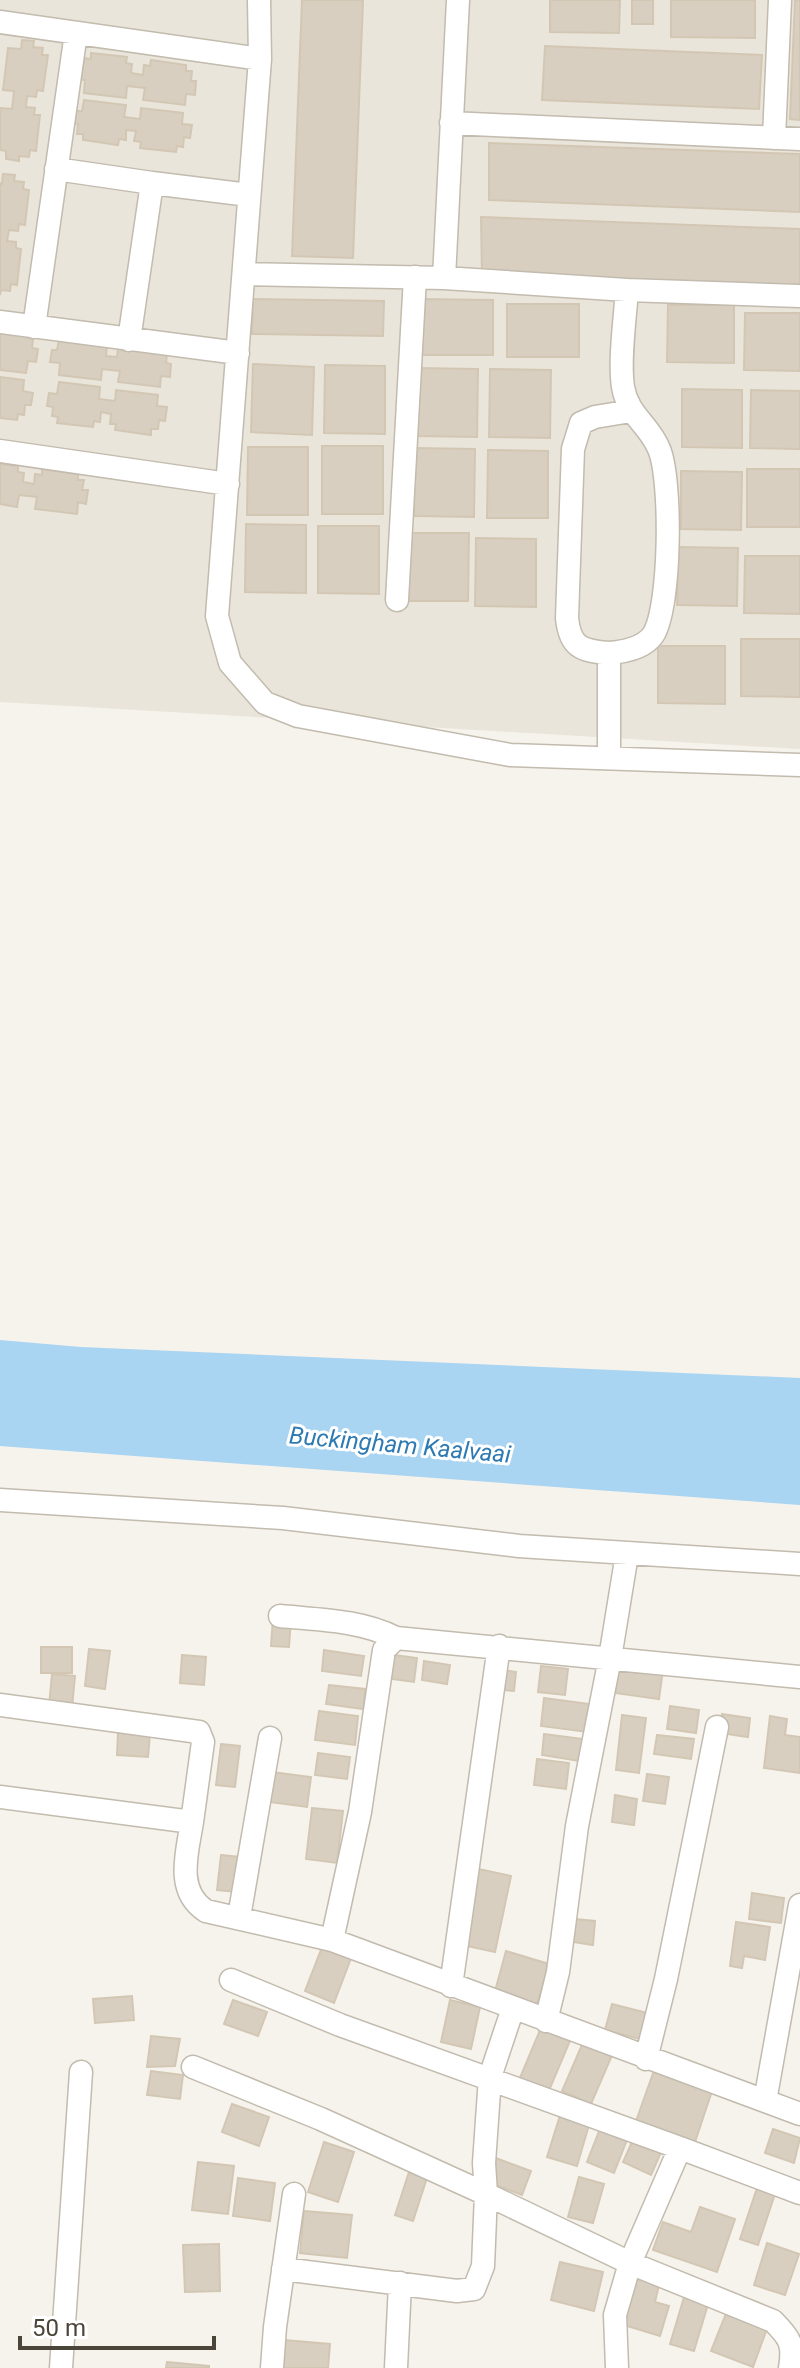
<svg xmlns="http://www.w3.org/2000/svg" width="800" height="2368" font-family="Roboto,sans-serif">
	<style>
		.residential { fill: #eae5da }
		.water { fill: #a9d4f2 }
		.building { fill: #d8cfc1; stroke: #d3c7b4; stroke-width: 2 }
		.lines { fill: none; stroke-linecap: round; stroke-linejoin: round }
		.street-casing { stroke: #c2bbae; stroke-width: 25 }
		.street { stroke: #fff; stroke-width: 22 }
		.labels { text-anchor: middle; stroke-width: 6; stroke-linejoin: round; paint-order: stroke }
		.water-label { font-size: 24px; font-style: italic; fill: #2e7ab2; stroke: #fff }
	</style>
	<rect width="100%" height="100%" fill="#f6f3ec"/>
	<!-- residential -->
	<path class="residential" d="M0,0H800V749L0,702Z"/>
	<!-- water -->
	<path class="water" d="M0,1340L81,1347L800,1378V1505L0,1446Z"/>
	<!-- building -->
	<path class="building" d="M302,0H363L353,258L292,256Z
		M550,0H620L619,33L550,32Z
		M632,0H653V24H632Z
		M671,0H755V38L671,37Z
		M795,0H800V120L790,119Z
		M22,40L34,41L33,47L43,48L42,55H48L43,91L37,90L36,97L27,96L26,107L35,108L34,115H40L36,151L30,150L29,157L19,156V161L6,159V151L0,150V112L1,108L12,109L14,91L3,90L8,48L21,49Z
		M545,46L762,55L759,109L542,100Z
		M91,53L127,57L126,63L132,64L131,73L143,75L144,65L150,66L151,60L186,65V71H192L191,81H196L195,95L186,94L185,105L143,100L145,88L127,86L126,98L84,93L85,80L76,79L77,67L83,68L84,58L91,59Z
		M84,100L126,105L124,117L140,119L141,108L183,113L182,124L192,125L190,138L184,137L183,147L177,146L176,152L140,148L141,142L134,141L136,131L126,130V140L119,139L118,145L83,140V134H77L78,124L72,123L74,111H82Z
		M489,143L800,154V212L489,200Z
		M3,174L15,175L14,181L24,182L23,189L29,190L25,225L19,224L18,231L9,230L7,241L16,242V248L21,249L17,285L11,284L10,291L1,290L0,295V183L2,184Z
		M481,217L800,229V287L482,275Z
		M253,299L384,301L383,336L252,334Z
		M421,299L493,300V355H421Z
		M507,304H579V357H507Z
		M668,305H734V363L667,362Z
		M745,313H800V371L744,370Z
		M0,329L28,332L27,338L33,339L32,348L38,349L36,362L28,361L26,373L0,370Z
		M59,340L107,346L106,356L117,357L118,348L167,354L166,363L171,364L170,377L161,376L160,387L118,382L120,371L102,369L101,380L59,375L60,363L50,362L52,350H57Z
		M253,364L314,367L312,435L251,432Z
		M325,365L385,366V434L324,433Z
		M417,368L478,369L477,437L416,436Z
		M490,369L551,370L550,438L489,437Z
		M0,377L24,380L23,391L33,393L31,405H25L24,415L18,414L17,420L0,418Z
		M59,382L100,387L99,399L115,401L116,390L158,395L157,406L167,407L165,421L159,420L158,429H151V435L115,430L116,424H110L111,414L101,412L100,422L94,421L93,427L57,423L58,417L52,416L53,407L47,406L49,393L57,394Z
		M682,389L742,390V448L682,447Z
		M751,390L800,391V449L750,448Z
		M322,446H383V514H322Z
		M248,447H308V515H247Z
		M414,448L475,449L474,517L414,516Z
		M488,450L548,451V518H487Z
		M0,464L18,466V472L24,473L23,482L34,484L35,474L42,475V469L78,474V480H84L82,490H88L86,504L78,502L77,514L35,509L37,497L19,495L17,507L0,504Z
		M747,469H800V527H747Z
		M681,471L742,472L741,530L681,529Z
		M246,524L306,525V593L245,592Z
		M318,526H379V594L318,593Z
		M408,533H469L468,601H407Z
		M476,538L536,539V607L475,606Z
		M678,547L738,548L737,606L677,605Z
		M745,556H800V614L744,613Z
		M741,639H800V697L741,696Z
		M658,646H725V704L658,703Z
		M273,1617L291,1619L289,1647L271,1646Z
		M41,1647H72V1673H41Z
		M89,1649L110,1651L105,1689L85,1686Z
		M324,1650L364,1656L361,1676L322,1671Z
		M387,1654L417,1658L414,1682L384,1678Z
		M182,1655L206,1657L204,1685L180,1683Z
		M424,1661L450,1665L447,1684L422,1680Z
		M619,1664L663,1670L659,1699L615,1693Z
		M541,1666L568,1669L565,1695L538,1692Z
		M497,1669L516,1672L514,1691L494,1689Z
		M52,1674L75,1676L72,1708L49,1706Z
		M329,1685L365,1689L363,1709L326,1704Z
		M544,1698L590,1704L587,1732L541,1726Z
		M670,1706L699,1710L696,1733L667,1729Z
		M319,1711L358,1716L355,1745L315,1740Z
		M722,1714L750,1718L748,1737L720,1733Z
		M622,1715L646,1718L639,1773L616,1770Z
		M770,1716L787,1719L785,1735L800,1737V1773L764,1768Z
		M118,1732L150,1734L148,1757L117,1755Z
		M544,1734L583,1739L580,1761L542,1755Z
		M657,1735L694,1739L691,1759L654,1754Z
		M221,1744L240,1746L235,1787L216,1785Z
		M318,1753L350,1757L347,1779L315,1775Z
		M537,1759L569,1763L566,1789L534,1785Z
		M272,1772L311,1777L307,1807L269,1802Z
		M647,1774L669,1777L665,1804L643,1801Z
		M615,1795L637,1799L634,1825L612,1822Z
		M312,1808L343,1811L337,1863L306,1859Z
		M221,1855L240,1857L237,1892L217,1890Z
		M474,1868L511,1876L495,1952L458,1944Z
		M752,1893L784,1898L781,1923L749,1919Z
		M575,1919L595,1921L593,1945L573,1942Z
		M736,1922L770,1927L765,1960L744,1956L742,1968L730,1966Z
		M324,1942L353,1953L334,2003L305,1991Z
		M506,1951L549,1964L537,2004L495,1991Z
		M132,1996L134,2020L95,2023L93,1999Z
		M233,2000L267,2012L258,2036L224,2024Z
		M450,2000L480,2007L471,2049L441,2042Z
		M612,2004L655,2015L648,2041L605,2030Z
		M543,2023L572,2036L548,2093L519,2080Z
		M151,2036L180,2039L175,2066L147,2067Z
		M584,2040L613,2053L591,2104L562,2091Z
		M656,2065L714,2085L694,2145L635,2124Z
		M151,2071L183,2075L180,2099L147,2095Z
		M232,2104L269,2117L259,2146L222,2132Z
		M562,2109L591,2118L577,2166L547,2157Z
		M603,2121L630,2132L614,2173L587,2162Z
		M773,2129L800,2138L794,2163L765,2153Z
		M635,2135L663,2148L651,2175L623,2162Z
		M324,2142L354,2152L338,2202L308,2192Z
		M493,2157L531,2171L522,2195L490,2183Z
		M198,2162L234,2166L228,2214L192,2210Z
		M409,2172L427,2178L413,2221L395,2215Z
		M579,2177L604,2184L593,2223L568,2217Z
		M238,2178L275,2183L270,2221L233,2216Z
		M758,2185L776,2191L758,2245L740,2239Z
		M700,2207L735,2219L717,2272L653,2250L663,2222L691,2232Z
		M304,2211L352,2215L347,2258L300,2253Z
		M767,2243L799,2254L785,2295L754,2285Z
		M219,2244L220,2291L185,2292L183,2245Z
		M560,2262L603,2272L594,2311L551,2300Z
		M637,2279L659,2285L655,2302L669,2306L660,2336L624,2325Z
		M685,2294L709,2301L694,2351L670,2344Z
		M727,2311L768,2326L753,2367L711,2351Z
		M284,2340L330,2344L328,2368H282Z
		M167,2362L209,2366V2368H166Z"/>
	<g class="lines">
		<!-- street casing -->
		<g class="street-casing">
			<path id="street" d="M259,0L260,59L217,616L230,663L265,703L298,716L510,755L800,765
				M0,22L260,59
				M451,123L800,139
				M774,138L780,0
				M56,169L152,183L129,340
				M152,183L249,195
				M244,274L444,278L627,290L800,296
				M444,278L458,0
				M0,322L238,353
				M34,327L76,33
				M0,451L228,484
				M397,600L415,277
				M609,653C581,651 570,647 567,618L573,449L581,423L595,417L631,411
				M609,758V653C623,652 644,648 653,635C671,608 672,479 659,449C649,424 628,416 623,387C619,361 625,318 627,290
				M0,1500L283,1518L519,1546L800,1564
				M280,1616C320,1620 360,1620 396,1638
				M0,1705L199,1732L203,1742L192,1822
				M0,1797L192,1822C187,1853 175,1891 206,1911L332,1940L800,2114
				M239,1917L270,1738
				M332,1940L360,1812L384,1650L396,1638L800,1677
				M231,1980L340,2025L680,2148L630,2263L615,2315L617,2368
				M451,1986L499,1646
				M546,2021L558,1972L577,1826L610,1658L627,1554
				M646,2059L666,1979L717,1727
				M193,2067L321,2119L486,2194L630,2263L773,2321C790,2338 794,2344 790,2368
				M765,2101L800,1905
				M680,2148L800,2193
				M283,2269L457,2291L474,2289L483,2266L486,2194L484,2163L490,2077L513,2008
				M61,2368L81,2072
				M272,2368L275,2327L294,2194
				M396,2368L400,2283"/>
		</g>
		<!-- street -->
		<use href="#street" class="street"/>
	</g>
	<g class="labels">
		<!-- water labels -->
		<g class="water-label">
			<text transform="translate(400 1445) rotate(5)" y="8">Buckingham Kaalvaai</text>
		</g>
	</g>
	<!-- scale -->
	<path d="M20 2336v12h194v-12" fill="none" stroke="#4b4439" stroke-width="4"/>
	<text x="32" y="2336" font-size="24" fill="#4b4439" stroke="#ffffff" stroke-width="6" paint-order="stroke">50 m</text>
</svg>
